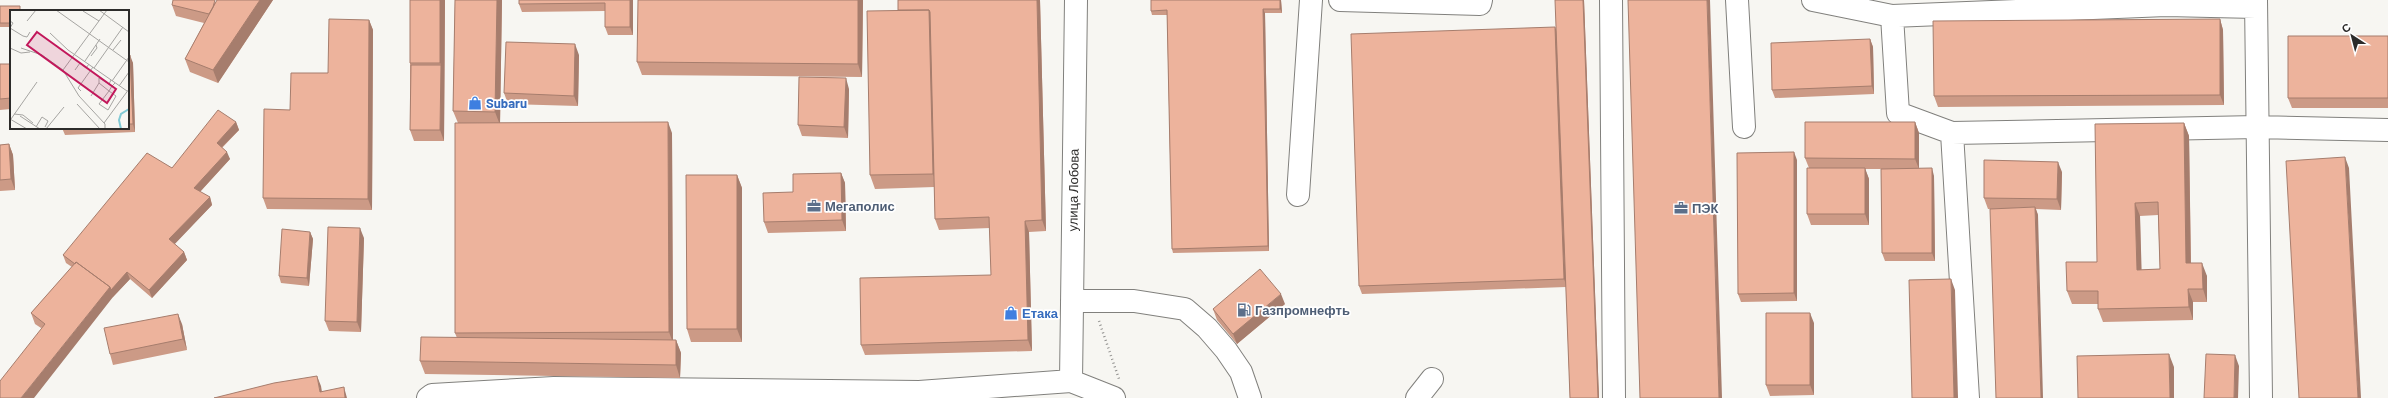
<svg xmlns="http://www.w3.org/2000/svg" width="2388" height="398" font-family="Barlow,sans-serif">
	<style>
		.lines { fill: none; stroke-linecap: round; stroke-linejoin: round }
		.minor-casing { stroke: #81807d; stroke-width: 24 }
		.path { stroke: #92918f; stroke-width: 2.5; stroke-dasharray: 1 3; stroke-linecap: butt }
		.minor { stroke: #fff; stroke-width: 22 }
		.wall { fill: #cc9a86; fill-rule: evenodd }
		.shaded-wall { fill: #a67d6d }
		.building { fill: #edb39c; stroke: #a67d6d; fill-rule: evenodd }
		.labels { text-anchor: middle; stroke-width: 3.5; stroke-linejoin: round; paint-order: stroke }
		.shop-label { font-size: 13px; font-weight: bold; fill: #366cbe; stroke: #fff; text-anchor: start }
		.street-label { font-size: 13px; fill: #2c2b2a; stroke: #fff }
		.service-label { font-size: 13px; font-weight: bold; fill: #4e5e75; stroke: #fff; text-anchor: start }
		.inset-river { fill: none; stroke: #81cad5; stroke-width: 2 }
		.inset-road { fill: none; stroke: #a6a5a2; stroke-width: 1 }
		.view { fill: #c2185b; fill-opacity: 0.15; stroke: #c2185b; stroke-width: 2 }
		.inset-edge { fill: none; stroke: #2c2b2a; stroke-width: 2 }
	</style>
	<rect width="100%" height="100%" fill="#f7f6f2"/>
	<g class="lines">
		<!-- minor casing -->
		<g class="minor-casing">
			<path id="minor" d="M1340,0L1480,4L1481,0
				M1611,0L1614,398
				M1737,0L1744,127
				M1813,0L1892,16
				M2256,0L2261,398
				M2166,5L2256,7
				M1952,133L1898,113L1892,16L2166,5L2165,0
				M1298,195L1311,0
				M1072,301H1134L1185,309L1207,328L1226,350L1241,372L1250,398
				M1071,381L1076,0
				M428,398L432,395L554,388L919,392L1071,381L1114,398
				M1417,398L1432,379
				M1968,398L1952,133L2257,127L2388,130"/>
		</g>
		<!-- path -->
		<path class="path" d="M1099,321L1119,379"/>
		<!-- minor -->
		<use href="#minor" class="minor"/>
	</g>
	<!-- wall -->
	<path class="wall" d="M273,0L218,83L190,72L185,59L204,23L176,16L172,5Z
		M410,0H445L444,141H414L410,130Z
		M455,0H502L500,123L672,133L673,340H676L681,353L680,378L425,374L420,361L457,338L455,333L458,123L453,111Z
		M633,0V35H608L605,27V11L522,12L519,4Z
		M863,0L862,77L642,75L637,62Z
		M898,0H1040L1046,231L1029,232L1032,351L865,355L861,345L991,275L990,228L939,230L935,219L934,187L875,189L870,175L898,10Z
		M1281,0L1282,13H1265L1269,251L1173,253L1172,249L1167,15H1152L1151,11Z
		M1584,0L1599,398H1570L1566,287L1362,294L1359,286L1555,27L1556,31Z
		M0,6L22,10L11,11V27H0Z
		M2220,19L2223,30L2224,105L1938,107L1934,96Z
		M369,20L373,30L372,210L267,209L263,198L290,110L328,73Z
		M2388,36V108H2292L2288,98Z
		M1870,39L1873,47L1874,94L1775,98L1772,90Z
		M579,55L578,106L508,104L504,93Z
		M128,56L133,63L135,132L65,135L62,128H128Z
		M0,64H11V109L0,110Z
		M849,89L848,138L802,136L798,125Z
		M236,122L239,130L222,148L230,159L200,192L210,197L212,205L174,244L184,252L187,260L152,298L130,279L113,297L41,328L35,324L31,313L72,267L66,263L63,255L172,168Z
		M1915,122L1919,133V168L1934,176L1935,261H1885L1882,253L1881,169H1865L1869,179V225H1811L1807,214L1809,168L1805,158Z
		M2184,123L2189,136L2191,263L2207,276V302H2193V320L2103,322L2098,309V304H2072L2067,291L2097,262ZM2158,215L2160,269L2141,270L2140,216Z
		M9,144L13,155L15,190L0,191V145Z
		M1797,160V301L1741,302L1738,294Z
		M2062,172L2061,210L2036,209L2038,215L1993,209H1988L1984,198Z
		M841,173L845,183L846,231L768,233L764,222L793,192Z
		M737,175L742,188V342H691L687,329Z
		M310,232L313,239L309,286L281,283L279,276Z
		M364,238L361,332L329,331L325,321Z
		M1285,304L1237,344L1217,320L1213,309Z
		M1814,323V395L1770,396L1766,385Z
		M182,324L187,350L113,365L110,354Z"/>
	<!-- shaded-wall -->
	<path class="shaded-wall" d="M260,0H273L218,83L213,70Z
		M440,0H445L444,141L440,130L441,65L440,63Z
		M497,0H502L500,125L495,112Z
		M630,0H633V35L630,27Z
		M858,0H863L862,77L858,64Z
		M1037,0H1040L1046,231L1042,220Z
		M1280,0H1281L1282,13L1280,9Z
		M1583,0H1584L1599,398H1598Z
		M1707,0H1710L1722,398H1719Z
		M1263,9L1265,13L1269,251L1268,246Z
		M929,10L934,23L938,187L933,174Z
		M2220,19L2223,30L2224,105L2220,95Z
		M369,20L373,30L372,210L368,199Z
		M1555,27L1558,35L1567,287L1564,279Z
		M1870,39L1873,47L1874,94L1872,86Z
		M575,44L579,55L578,106L574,96Z
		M130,55L133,63L135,132L133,124Z
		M846,78L849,89L848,138L844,127Z
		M236,122L239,130L219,150L217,143Z
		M668,122L672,133L673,343L669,332Z
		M1915,122L1919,133V169L1915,159Z
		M2184,123L2189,136L2191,276L2186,263Z
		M9,144L13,155L15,190L11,179Z
		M227,152L230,159L197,195L194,188Z
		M1794,152L1797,160V301L1794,293Z
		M2345,157L2349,168L2361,398H2358Z
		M2058,162L2062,172L2061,210L2057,199Z
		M1865,168L1869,179V225L1865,214Z
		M1932,168L1934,176L1935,261L1932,253Z
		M841,173L845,183L846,231L842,220Z
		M737,175L742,188V342L737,329Z
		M210,197L212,205L172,247L169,239Z
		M2135,203L2140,216L2142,283L2137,270Z
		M2035,207L2038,215L2043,398H2041Z
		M1025,221L1029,232L1032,351L1028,340Z
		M360,228L364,238L361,332L357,322Z
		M310,232L313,239L309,286L307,278Z
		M184,252L187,260L152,298L149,290Z
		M2202,263L2207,276V302L2203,289Z
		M127,272L130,279L113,297L34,398H21L110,287Z
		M1951,279L1955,290L1958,398H1954Z
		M2188,289L2193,302V320L2189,307Z
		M1281,294L1285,304L1237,344L1233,334Z
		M1810,313L1814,323V395L1810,385Z
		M178,314L182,324L187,350L183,339Z
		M676,340L681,353L680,378L676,365Z
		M2169,354L2174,367V398H2170Z
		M2235,355L2239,366L2238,398H2234Z
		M317,376L321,386L323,398L320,392Z
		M344,387L347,398H345Z"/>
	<!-- building -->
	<path class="building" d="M173,0H215L213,7L209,14L172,5Z
		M217,0H260L213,70L185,59Z
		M410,0H440V63H410Z
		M455,0H497L495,112L453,111Z
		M519,0H630V27H605V3L519,4Z
		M638,0H858V64L637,62Z
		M898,0H1037L1042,220L1025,221L1028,340L861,345L860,278L991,275L989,217L935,219L930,12L929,10H898Z
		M1151,0H1280V9H1263L1268,246L1172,249L1167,10L1151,11Z
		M1555,0H1583L1598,398H1570Z
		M1628,0H1707L1719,398H1640Z
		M0,6H20V11H11V23H0Z
		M929,10L933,174L870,175L867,11Z
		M329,19L369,20L368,199L263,198L264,109L290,110L291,73H328Z
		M2220,19V95L1934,96L1933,21Z
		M1555,27L1564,279L1359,286L1351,34Z
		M2288,36H2388V98H2288Z
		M1870,39L1872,86L1772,90L1771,43Z
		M506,42L575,44L574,96L504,93Z
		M130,55L133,124H128V56Z
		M0,64H11V98L0,99Z
		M411,65H441L440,130H410Z
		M799,77L846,78L844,127L798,125Z
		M218,110L236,122L217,143L227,152L194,188L210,197L169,239L184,252L149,290L127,272L111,290L110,287L76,262L75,264L63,255L147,153L172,168Z
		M668,122L669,332L455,333V123Z
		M1805,122H1915V159L1805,158Z
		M2184,123L2186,263H2202L2203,289H2188L2189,307L2098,309V291H2067L2066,262H2097L2095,124ZM2158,202L2160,269L2137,270L2135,203Z
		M9,144L11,179L0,180V145Z
		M1794,152V293L1738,294L1737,153Z
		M2345,157L2358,398H2299L2286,161Z
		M1984,160L2058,162L2057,199L1984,198Z
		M1807,168H1865V214H1807Z
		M1932,168V253H1882L1881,169Z
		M841,173L842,220L764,222L763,193L793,192V174Z
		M686,175H737V329H687Z
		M2035,207L2041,398H1996L1990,209Z
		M328,227L360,228L357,322L325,321Z
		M282,229L310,232L307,278L279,276Z
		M76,262L110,287L21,398H0V381L45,324L31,313Z
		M1260,269L1281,294L1233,334L1213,309Z
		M1951,279L1954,398H1912L1909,280Z
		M1766,313H1810V385H1766Z
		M178,314L183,339L110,354L104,328Z
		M421,337L676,340V365L420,361Z
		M2169,354L2170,398H2078L2077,356Z
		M2206,354L2235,355L2234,398H2204Z
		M317,376L320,392L344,387L345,398H214L274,383Z"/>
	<!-- icons -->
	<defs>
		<g id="shop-bare" transform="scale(1.08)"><path d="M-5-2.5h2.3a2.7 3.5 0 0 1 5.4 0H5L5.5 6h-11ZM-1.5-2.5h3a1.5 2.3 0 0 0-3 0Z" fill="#3f7fe0" stroke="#fff" stroke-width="2.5" paint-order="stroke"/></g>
		<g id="office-bare" transform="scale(1.08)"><path d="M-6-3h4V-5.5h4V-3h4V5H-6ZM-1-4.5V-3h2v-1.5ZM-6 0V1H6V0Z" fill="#5c6f8a" stroke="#fff" stroke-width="2.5" paint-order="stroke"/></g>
		<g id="fuel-bare" transform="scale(1.08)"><path d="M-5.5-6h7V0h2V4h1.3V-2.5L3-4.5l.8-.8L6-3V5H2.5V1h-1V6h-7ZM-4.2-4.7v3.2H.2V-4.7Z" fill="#5c6f8a" stroke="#fff" stroke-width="2.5" paint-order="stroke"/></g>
	</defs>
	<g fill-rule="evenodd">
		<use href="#shop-bare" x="475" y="103"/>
		<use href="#office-bare" x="814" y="206"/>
		<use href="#office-bare" x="1681" y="208"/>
		<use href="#fuel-bare" x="1244" y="310"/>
		<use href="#shop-bare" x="1011" y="313"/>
	</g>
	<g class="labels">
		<!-- shop labels -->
		<g class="shop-label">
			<text x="486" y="108">Subaru</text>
			<text x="1022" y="318">Етака</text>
		</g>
		<!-- street labels -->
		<g class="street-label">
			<text transform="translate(1073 190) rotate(-89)" y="5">улица Лобова</text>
		</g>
		<!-- service labels -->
		<g class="service-label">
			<text x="825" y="211">Мегаполис</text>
			<text x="1692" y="213">ПЭК</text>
			<text x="1255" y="315">Газпромнефть</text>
		</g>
	</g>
	<!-- overview -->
	<g transform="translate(10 10)">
		<rect width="119" height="119" fill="#f7f6f2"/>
		<path class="inset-river" d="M111,119L109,110L111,104L119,99"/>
		<path class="inset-road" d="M46,0L119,52M89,0L119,22M73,1L89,11M0,11L3,13L0,18L13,26L17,27L20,22M17,11L26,0M40,23L58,40L117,81M0,38L11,43L20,42M11,38L32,45L53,60L69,86L95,114V119M103,40L111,30M81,46L87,38L86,35M75,51L90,29M84,58L113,17M53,60L97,0M65,60L70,53L76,58L79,54M102,71L119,47M89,73V68L99,74L101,70M109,76L119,62M71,81L68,78L83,57M81,86L89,73L99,81L106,86L98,100L89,94L99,81L102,76L105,73M67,94L90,119M4,104L13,105L23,113M10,106L30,119M0,109L17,119M1,109L27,72M94,113L119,79M26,117L32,107L38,111L35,117M36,119L54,97"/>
		<path class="view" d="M27,22L106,79L97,93L17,35Z"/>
		<rect width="119" height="119" class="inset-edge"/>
	</g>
	<!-- north arrow -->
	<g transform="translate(2352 36) rotate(324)" stroke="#ffffff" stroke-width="3" paint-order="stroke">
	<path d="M0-3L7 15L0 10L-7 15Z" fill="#2c2b2a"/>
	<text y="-6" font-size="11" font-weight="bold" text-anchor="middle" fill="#2c2b2a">С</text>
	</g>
</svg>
